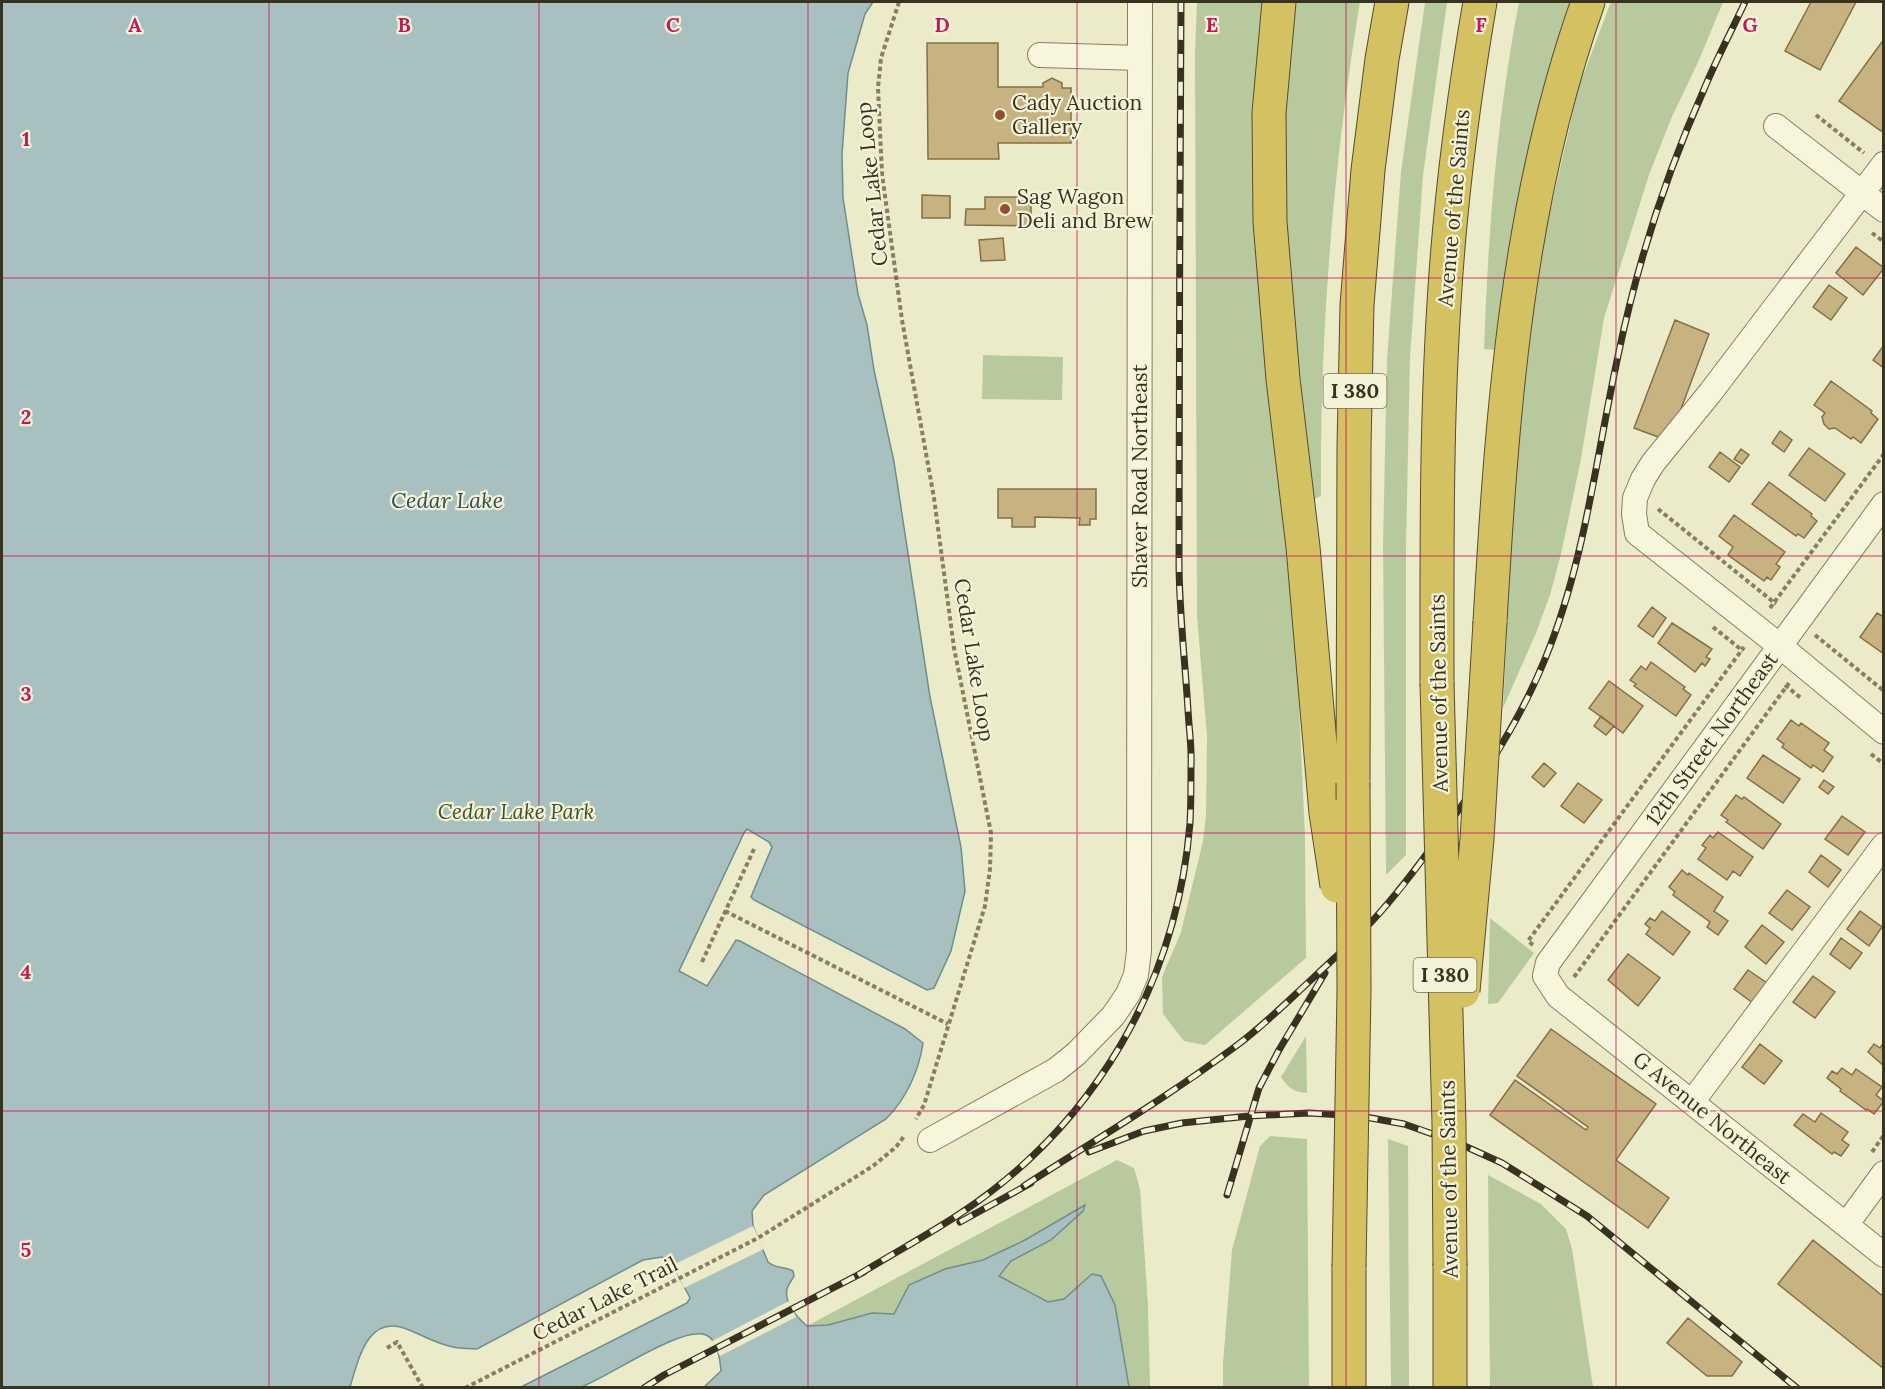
<svg xmlns="http://www.w3.org/2000/svg" width="1885" height="1389" font-family="Lora,serif">
	<style>
		.green { fill: #b8c99d }
		.water { fill: #a9c0c0; stroke: #708d8e; stroke-width: 1.5 }
		.pier { fill: #ecebc9 }
		.building { fill: #c7b282; stroke: #847046; stroke-width: 1.5 }
		.lines { fill: none; stroke-linecap: round; stroke-linejoin: round }
		.minor-casing { stroke: #877f5f; stroke-width: 26 }
		.highway-casing { stroke: #554c32; stroke-width: 35 }
		.path { stroke: #877f5f; stroke-width: 4; stroke-dasharray: 4.5 3; stroke-linecap: butt }
		.minor { stroke: #f7f6dc; stroke-width: 24 }
		.highway { stroke: #d4c161; stroke-width: 33 }
		.rail-casing { stroke: #383321; stroke-width: 7 }
		.rail { stroke: #f4f3d8; stroke-width: 4.5; stroke-dasharray: 14; stroke-linecap: butt }
		.highway-bridge-casing { stroke: #554c32; stroke-width: 35; stroke-linecap: butt }
		.highway-bridge { stroke: #d4c161; stroke-width: 33 }
		.grid { fill: none; stroke: #c2185b; stroke-width: 1.5; stroke-opacity: 0.55 }
		.poi-dot { fill: #924d33; stroke: #f4f3d8; stroke-width: 2 }
		.labels { text-anchor: middle; stroke-width: 4.5; stroke-linejoin: round; paint-order: stroke }
		.shield { fill: #f4f3d8; stroke: #706d58; stroke-width: 1.5 }
		.shield-label { font-size: 20px; font-weight: bold; fill: #383321 }
		.poi-label { font-size: 21px; fill: #383321; stroke: #f4f3d8; text-anchor: start }
		.street-label { font-size: 21px; fill: #383321; stroke: #f4f3d8 }
		.park-label { font-size: 21px; font-style: italic; fill: #3d5329; stroke: #f4f3d8 }
		.water-label { font-size: 22px; font-style: italic; fill: #324f57; stroke: #f4f3d8 }
		.grid-label { font-size: 20px; text-anchor: middle; font-weight: bold; fill: #c2185b; stroke: #f4f3d8; stroke-width: 4.5; stroke-linejoin: round; paint-order: stroke }
	</style>
	<rect width="100%" height="100%" fill="#ecebc9"/>
	<!-- green -->
	<path class="green" d="M1197,2H1265L1264,336L1297,659L1305,837L1306,958L1205,1045L1184,1041L1163,1014L1162,977L1181,932L1203,841L1206,816L1207,736L1197,616L1195,53Z
		M1293,2H1360C1333,165 1320,330 1321,496L1312,500L1306,463L1285,216L1286,105Z
		M1425,2H1447L1423,175L1410,358L1406,546V855L1386,875L1383,546L1387,359L1401,172Z
		M1519,2H1574L1519,210L1495,350L1484,349C1488,233 1497,116 1519,2Z
		M1611,2H1723L1699,60L1671,119L1649,175L1604,318L1581,459L1561,554L1550,595L1536,633L1503,708L1514,493L1521,404L1533,311L1547,225L1579,86Z
		M983,355L1063,357L1062,400L982,399Z
		M1490,918L1534,953L1498,1003L1488,1004Z
		M1306,1036L1307,1093C1294,1092 1288,1088 1281,1077Z
		M1270,1136L1307,1139L1309,1387H1223V1364L1232,1250L1260,1146Z
		M1388,1139L1408,1146L1409,1387H1391Z
		M1117,1160L1134,1168L1140,1189L1148,1305L1150,1387H1129L1115,1305L1092,1274L1064,1299L1048,1302L999,1276L1010,1261L1051,1240H1025L983,1260L945,1269L894,1314L872,1313L828,1325L807,1326Z
		M1488,1175L1541,1204L1566,1229L1572,1249L1593,1387H1490Z"/>
	<!-- water -->
	<path class="water" d="M2,2H873L865,14L848,73L842,154L843,198L858,294L867,325L874,370L894,462L930,697L961,847L965,891L951,951L934,988L927,990L754,900L751,897L753,892L772,847L769,842L747,829L744,833L679,971L707,986L736,940L740,941L905,1029L923,1043C919,1071 906,1099 886,1119L764,1195L752,1211L753,1226L768,1262C776,1269 784,1266 793,1271L794,1276C792,1280 788,1285 787,1289C784,1303 798,1318 807,1326L828,1325L872,1313L894,1314L909,1285L945,1269L983,1260L1025,1240L1085,1205L1083,1211L1051,1240L1011,1261L999,1276L1048,1302L1064,1299L1092,1274L1101,1276L1115,1305L1129,1387H704L721,1371C720,1360 718,1340 706,1335C682,1325 607,1378 581,1387C569,1389 536,1387 521,1387L687,1303L690,1298L672,1263L662,1257L643,1260L477,1349C469,1348 460,1349 453,1347C437,1344 424,1336 409,1330C368,1312 359,1358 350,1387L2,1388Z"/>
	<!-- pier -->
	<path class="pier" d="M753,1226L764,1249L684,1288L673,1265Z
		M789,1301L796,1317L720,1356L712,1341Z"/>
	<!-- building -->
	<path class="building" d="M1811,2H1856L1820,70L1785,51Z
		M1884,39V128L1881,131L1839,101Z
		M927,43H998V87H1043V83L1052,78L1062,83V88H1071V143H998L999,159H928Z
		M922,195L950,196V218H922Z
		M985,197H1031V226L965,225L966,209H985Z
		M1003,238L1005,260L981,261L979,240Z
		M1856,247L1884,268L1863,295L1836,273Z
		M1829,285L1847,298L1831,320L1813,307Z
		M1675,320L1709,334L1669,441L1634,428Z
		M1884,345V368L1873,360Z
		M1831,381L1872,411L1871,413L1878,419L1861,443L1853,437L1851,439L1835,428L1829,429L1824,424L1822,417L1825,413L1814,405Z
		M1780,431L1792,440L1784,452L1772,443Z
		M1809,448L1845,474L1825,501L1789,475Z
		M1741,449L1749,455L1742,464L1734,459Z
		M1720,452L1740,467L1729,482L1709,467Z
		M1769,482L1812,514L1811,516L1817,521L1804,538L1798,534L1796,536L1752,504Z
		M998,489H1096V519H1090V525H1079L1080,518L1035,517V527H1012V518H998Z
		M1734,515L1785,552L1776,564L1780,567L1771,580L1767,577L1764,581L1728,555L1733,547L1719,536Z
		M1652,607L1666,618L1653,637L1638,626Z
		M1877,613L1884,617V654L1860,637Z
		M1672,623L1712,649L1706,657L1710,659L1705,666L1702,663L1695,672L1658,643Z
		M1651,662L1685,687L1683,689L1691,695L1676,716L1634,686L1636,684L1630,680L1641,666L1646,670Z
		M1609,681L1643,706L1623,733L1589,708Z
		M1601,716L1614,726L1606,735L1594,726Z
		M1791,720L1799,726L1801,723L1829,743L1824,750L1833,757L1823,772L1813,765L1811,768L1782,747L1784,744L1777,739Z
		M1763,755L1800,779L1783,803L1747,778Z
		M1544,763L1556,773L1544,787L1532,777Z
		M1824,780L1834,787L1828,794L1819,787Z
		M1578,783L1602,800L1584,823L1561,806Z
		M1736,795L1742,799L1744,797L1781,824L1763,849L1726,822L1728,820L1721,815Z
		M1842,816L1865,832L1848,855L1825,839Z
		M1718,832L1753,857L1740,876L1733,871L1727,880L1698,859L1706,848L1702,845L1710,835L1713,838Z
		M1821,855L1841,870L1828,887L1809,872Z
		M1682,870L1688,875L1689,873L1723,897L1714,911L1728,921L1718,935L1707,927L1710,922L1673,895L1675,892L1669,887Z
		M1787,890L1810,907L1792,930L1769,913Z
		M1662,911L1690,932L1673,955L1646,934L1650,928L1645,924L1650,918L1655,921Z
		M1860,911L1882,927L1869,946L1847,929Z
		M1762,925L1784,942L1766,964L1745,947Z
		M1841,938L1862,953L1850,969L1830,954Z
		M1628,954L1660,978L1638,1006L1608,980Z
		M1748,970L1767,983L1753,1003L1734,989Z
		M1813,976L1835,992L1815,1018L1793,1002Z
		M1551,1029L1656,1104L1616,1160L1669,1198L1648,1228L1490,1115L1515,1080L1586,1130L1588,1127L1517,1076Z
		M1884,1042V1066L1868,1052L1874,1044L1880,1048Z
		M1760,1044L1782,1061L1764,1084L1742,1067Z
		M1842,1068L1852,1075L1856,1069L1882,1087L1876,1095L1884,1101L1874,1114L1867,1109L1866,1110L1840,1091L1841,1089L1827,1078L1832,1071L1837,1074Z
		M1821,1113L1848,1132L1842,1140L1849,1145L1841,1156L1834,1152L1832,1154L1794,1125L1803,1114L1815,1122Z
		M1813,1240L1884,1297V1369L1778,1284Z
		M1688,1318L1742,1362L1732,1376H1707L1667,1343Z"/>
	<g class="lines">
		<!-- minor casing -->
		<g class="minor-casing">
			<path id="minor" d="M1040,55L1140,58
				M1776,126L1884,210
				M1884,164L1710,393L1653,463L1643,479L1635,498L1634,514L1637,533L1780,646L1884,732
				M1884,504L1548,963L1545,976L1558,996L1884,1255
				M1692,1102L1884,845
				M930,1140L1056,1070L1076,1054L1113,1016L1128,994L1136,975L1139,951L1140,2
				M1846,1225L1884,1173"/>
		</g>
		<!-- highway casing -->
		<g class="highway-casing">
			<path id="highway" d="M1279,2L1269,113L1270,222L1283,379L1303,547L1326,813
				M1490,622C1502,413 1517,201 1588,2
				M1437,683C1437,556 1436,429 1444,303C1450,202 1463,101 1480,2
				M1353,783L1354,447L1357,305L1368,170L1382,59L1392,2
				M1450,1266V1388
				M1349,1267V1388"/>
		</g>
		<!-- path -->
		<path class="path" d="M899,2L881,58L878,88L882,174L902,320L934,498L954,648L991,833L990,869L985,906L924,1105L916,1119
			M1816,115L1864,153
			M1872,233L1884,242
			M1658,509L1776,604
			M1770,608L1884,454
			M1713,627L1743,651
			M1815,635L1884,691
			M1785,685L1802,699
			M1871,754L1884,764
			M725,911L948,1024
			M1533,945L1528,941L1744,647
			M702,962L754,849
			M1574,977L1789,683
			M1872,1152L1884,1135
			M387,1348L397,1342L423,1388
			M465,1388L758,1238L873,1166L896,1147L905,1135"/>
		<!-- minor -->
		<use href="#minor" class="minor"/>
		<!-- highway -->
		<use href="#highway" class="highway"/>
		<!-- rail casing -->
		<g class="rail-casing">
			<path id="rail" d="M1089,1152L1144,1131L1182,1123L1249,1116L1309,1113L1360,1116L1404,1124L1458,1143L1502,1163L1587,1216L1797,1388
				M1024,1186C1095,1140 1168,1097 1236,1046C1263,1026 1287,1002 1312,979C1333,959 1355,940 1375,918C1399,892 1421,862 1442,833C1482,779 1520,721 1545,659C1585,562 1596,457 1618,356C1637,264 1667,172 1705,87C1717,58 1732,30 1745,2
				M1227,1195L1259,1088L1279,1050L1325,973
				M960,1222L1031,1183
				M858,1275C892,1254 928,1235 961,1213C1095,1124 1177,983 1190,823C1191,804 1191,785 1191,766C1192,748 1189,729 1188,710C1185,660 1179,611 1179,561C1179,375 1180,188 1181,2
				M644,1388L664,1375L864,1272"/>
		</g>
		<!-- rail -->
		<use href="#rail" class="rail"/>
		<!-- highway-bridge casing -->
		<g class="highway-bridge-casing">
			<path id="highway-bridge" d="M1437,683L1449,1124L1450,1266
				M1326,813L1337,886
				M1463,991L1477,839L1490,622
				M1349,1267L1354,991L1353,783"/>
		</g>
		<!-- highway-bridge -->
		<use href="#highway-bridge" class="highway-bridge"/>
	</g>
	<!-- grid -->
	<path class="grid" d="M269,2V1388M539,2V1388M808,2V1388M1077,2V1388M1346,2V1388M1616,2V1388M2,278H1884M2,556H1884M2,833H1884M2,1111H1884"/>
	<!-- markers -->
	<g class="poi-dot">
		<circle cx="1000" cy="115" r="6"/>
		<circle cx="1005" cy="209" r="6"/>
	</g>
	<g class="labels">
		<!-- shield labels -->
		<g class="shield">
			<rect x="1323.5" y="374" width="63" height="34" rx="4.5"/>
			<rect x="1413.5" y="958" width="63" height="34" rx="4.5"/>
		</g>
		<g class="shield-label">
			<text x="1355" y="398">I 380</text>
			<text x="1445" y="982">I 380</text>
		</g>
		<!-- poi labels -->
		<g class="poi-label">
			<text x="1012" y="110">Cady Auction<tspan x="1012" dy="24">Gallery</tspan></text>
			<text x="1017" y="204">Sag Wagon<tspan x="1017" dy="24">Deli and Brew</tspan></text>
		</g>
		<!-- street labels -->
		<g class="street-label">
			<text transform="translate(872 184) rotate(-96)" y="7">Cedar Lake Loop</text>
			<text transform="translate(1454 208) rotate(-85)" y="7">Avenue of the Saints</text>
			<text transform="translate(1140 476) rotate(-90)" y="7">Shaver Road Northeast</text>
			<text transform="translate(974 660) rotate(81)" y="7">Cedar Lake Loop</text>
			<text transform="translate(1439 693) rotate(-91)" y="7">Avenue of the Saints</text>
			<text transform="translate(1712 739) rotate(-54)" y="7">12th Street Northeast</text>
			<text transform="translate(1712 1118) rotate(39)" y="7">G Avenue Northeast</text>
			<text transform="translate(1449 1179) rotate(-91)" y="7">Avenue of the Saints</text>
			<text transform="translate(605 1299) rotate(-27)" y="7">Cedar Lake Trail</text>
		</g>
		<!-- park labels -->
		<g class="park-label">
			<text x="516" y="819">Cedar Lake Park</text>
		</g>
		<!-- water labels -->
		<g class="water-label">
			<text x="447" y="508">Cedar Lake</text>
		</g>
	</g>
	<g class="grid-label">
		<text x="135" y="32">A</text>
		<text x="404" y="32">B</text>
		<text x="673" y="32">C</text>
		<text x="942" y="32">D</text>
		<text x="1212" y="32">E</text>
		<text x="1481" y="32">F</text>
		<text x="1750" y="32">G</text>
		<text x="26" y="146">1</text>
		<text x="26" y="424">2</text>
		<text x="26" y="701">3</text>
		<text x="26" y="979">4</text>
		<text x="26" y="1257">5</text>
	</g>
	<!-- border -->
	<rect width="1885" height="1389" fill="none" stroke="#383321" stroke-width="6"/>
</svg>
